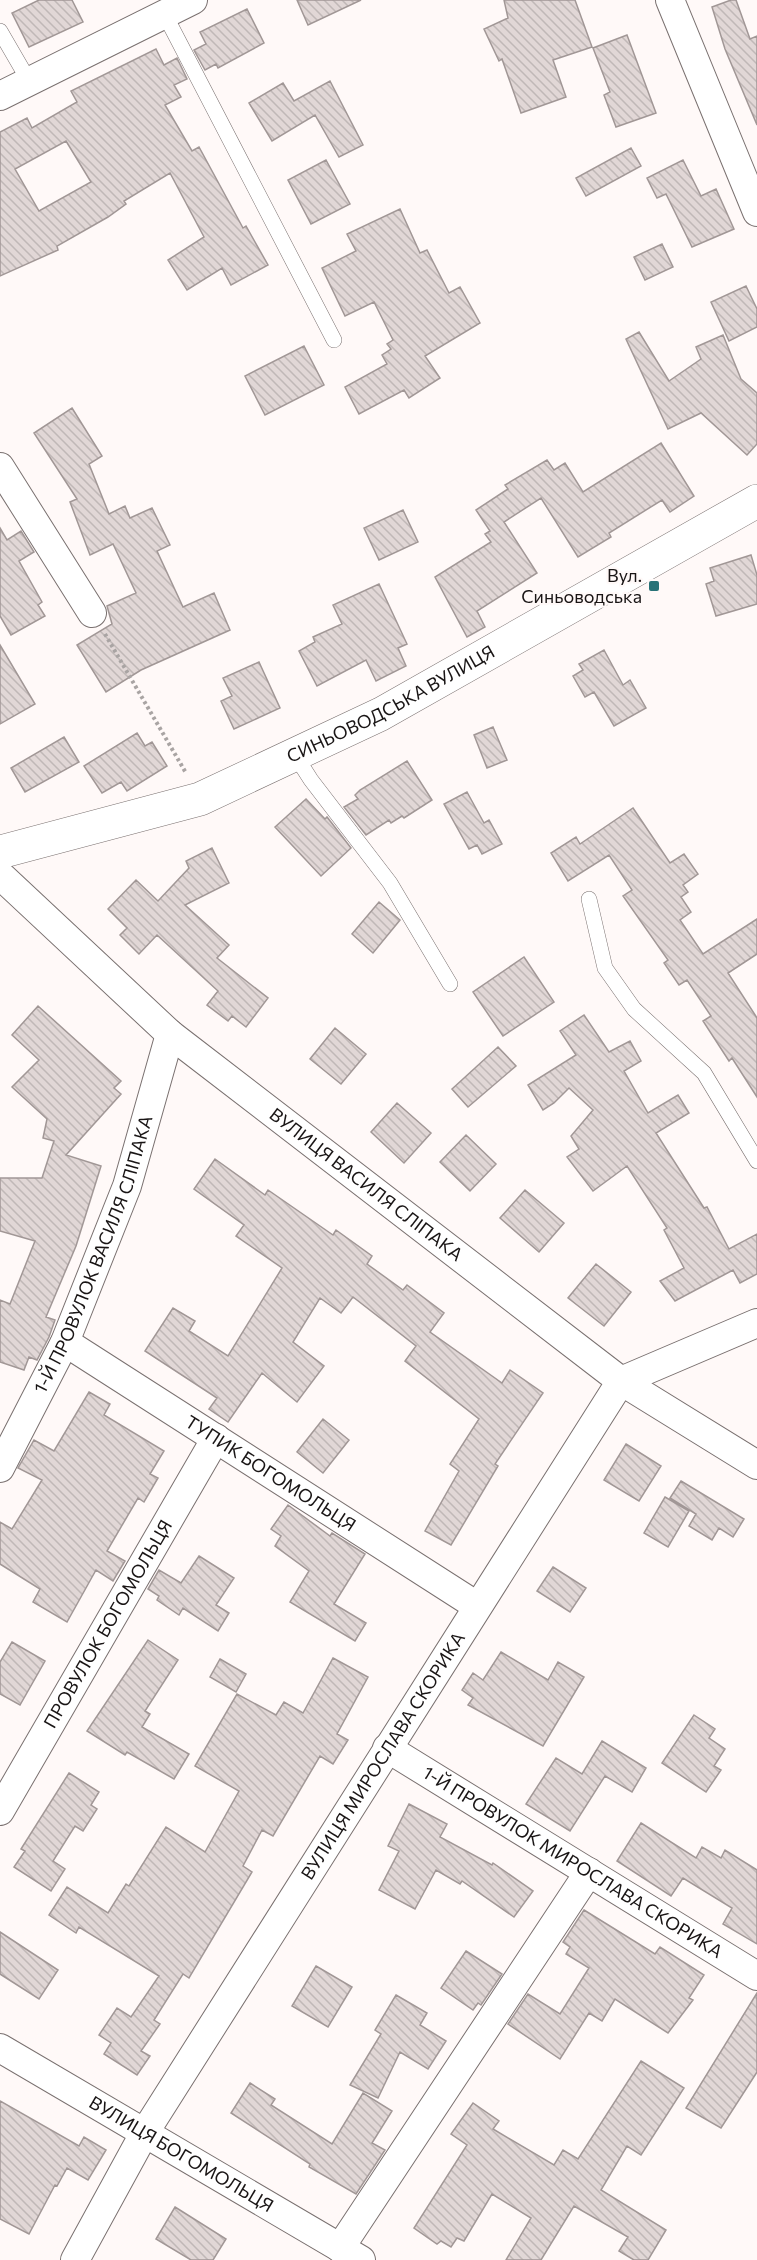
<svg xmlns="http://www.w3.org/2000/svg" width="757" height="2260" font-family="Commissioner,sans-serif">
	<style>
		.building { fill: url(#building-back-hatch); stroke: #a19796; stroke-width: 1.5; fill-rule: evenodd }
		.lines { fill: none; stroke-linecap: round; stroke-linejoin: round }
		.lane-casing { stroke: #7a7170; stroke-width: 16 }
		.street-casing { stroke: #7a7170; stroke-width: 30 }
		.secondary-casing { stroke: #7a7170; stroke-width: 34 }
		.path { stroke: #a9a4a3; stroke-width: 4; stroke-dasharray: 3 3; stroke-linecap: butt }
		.lane { stroke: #fff; stroke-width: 15 }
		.street { stroke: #fff; stroke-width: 28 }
		.secondary { stroke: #fff; stroke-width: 33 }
		.poi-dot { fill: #287277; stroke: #fff9f8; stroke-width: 2 }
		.labels { text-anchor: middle; stroke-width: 4.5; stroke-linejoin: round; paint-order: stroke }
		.poi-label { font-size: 18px; fill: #191515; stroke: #fff9f8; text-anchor: end }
		.street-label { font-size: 18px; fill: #191515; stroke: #fff9f8 }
	</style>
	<defs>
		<pattern id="building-back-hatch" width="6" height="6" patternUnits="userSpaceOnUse" patternTransform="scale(1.5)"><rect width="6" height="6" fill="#e1d7d6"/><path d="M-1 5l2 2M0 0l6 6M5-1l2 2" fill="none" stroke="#c0b8b7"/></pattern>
	</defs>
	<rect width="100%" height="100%" fill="#fff9f8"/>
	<!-- building -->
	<path class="building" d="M39,0H72L83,22L29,47L12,13Z
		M297,0H361L308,25Z
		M504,0H575L592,47L553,60L566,97L521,113L502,59L499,61L484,29L508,18Z
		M731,0H736L750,39L757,36V125L725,49L712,7Z
		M247,9L264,43L218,68L216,64L205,70L194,50L206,44L200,32Z
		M627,35L656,113L616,127L604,95L610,92L593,48Z
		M156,49L164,65L177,58L187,79L174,85L181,97L165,105L192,151L199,147L243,228L246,226L268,265L231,285L222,268L187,290L168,260L204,237L170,173L124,201L126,204L108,217L57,246L58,250L0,276V132L27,118L32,128L77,102L71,91ZM66,141L91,182L39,211L15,169Z
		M330,81L363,145L339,157L315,115L272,141L249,103L283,83L294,101Z
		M631,148L641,166L586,196L576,178Z
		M326,160L350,204L311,224L288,180Z
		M683,160L701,196L716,189L734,229L692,247L666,194L657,198L647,178Z
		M400,209L420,253L427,250L449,293L460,287L480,323L425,356L440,378L409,398L404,390L359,414L345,387L387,364L382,355L391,349L387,344L393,340L374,302L345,316L322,268L356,251L347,234Z
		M662,244L673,267L645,280L634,257Z
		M746,286L757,309V327L729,341L711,302Z
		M639,332L669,381L701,359L696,347L723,335L741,379L757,393V444L747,455L701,413L668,429L626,339Z
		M304,346L324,385L265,415L245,376Z
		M72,408L102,456L89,464L109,514L125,506L130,518L152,508L170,545L157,551L183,607L214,593L230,630L141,670L106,692L77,645L112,624L107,606L136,593L113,544L90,555L70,502L77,499L34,433Z
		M661,443L694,496L670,512L662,500L609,533L611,537L578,557L541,498L504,522L537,573L477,611L485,627L467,637L435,577L491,542L485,534L490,531L476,510L508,489L505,485L547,460L554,470L565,463L583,492Z
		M403,510L418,542L379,560L364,528Z
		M0,528L7,540L21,531L34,552L19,561L42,602L38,605L45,616L11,635L0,616Z
		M751,555L757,575V604L716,616L706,584L714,581L710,568Z
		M379,584L407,644L398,648L406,666L376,681L366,660L317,686L299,651L315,642L313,637L342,624L333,605Z
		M0,645L35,704L0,724Z
		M604,650L623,685L630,680L646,708L614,726L594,692L585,697L573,676L583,670L579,664Z
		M259,662L280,708L234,729L221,701L232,696L223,678Z
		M493,727L507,760L487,768L474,735Z
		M137,733L145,746L152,742L167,766L127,791L121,782L102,793L84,766Z
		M64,737L79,762L25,792L11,768Z
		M407,761L432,800L404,818L402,816L391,823L389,820L366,835L344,807L358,799L355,795L360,790Z
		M467,792L484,823L489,820L502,844L482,854L477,845L469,849L444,804Z
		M306,799L325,819L327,817L351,848L321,876L275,827Z
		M633,808L670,863L684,854L698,874L683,885L688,892L681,897L691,912L680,920L703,954L757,919V954L728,973L757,1018V1097L732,1058L729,1061L703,1021L711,1016L687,980L679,985L664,963L668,960L623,896L632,890L609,855L568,881L551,853L576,837L580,844Z
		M212,848L229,883L185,905L229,945L217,958L268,998L246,1027L232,1016L228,1021L207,1005L218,991L157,935L139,954L120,935L127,928L108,909L136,880L158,901L189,868L186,861Z
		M379,902L400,920L373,953L352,934Z
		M524,957L554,1002L503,1036L473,992Z
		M38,1006L121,1081L114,1088L121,1094L66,1155L101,1166L76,1246L46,1317L55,1320L49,1337L37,1360L29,1357L24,1370L0,1362V1300L10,1304L35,1241L0,1231V1178H42L54,1141L43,1138L47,1119L12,1087L39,1060L12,1035Z
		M584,1015L609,1052L630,1041L641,1061L624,1071L648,1113L678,1095L689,1113L656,1133L704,1208L707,1207L729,1249L757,1234V1274L740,1283L733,1270L675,1301L660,1281L684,1268L664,1230L667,1228L627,1166L593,1191L567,1157L579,1149L571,1136L593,1110L569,1088L554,1103L543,1110L528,1085L576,1055L560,1031Z
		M335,1028L366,1054L341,1084L310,1059Z
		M498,1047L516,1066L468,1107L452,1089Z
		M397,1103L431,1133L404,1163L371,1132Z
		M466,1135L496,1164L470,1191L440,1162Z
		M215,1159L265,1195L268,1190L333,1235L336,1230L372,1256L367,1264L403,1290L407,1285L444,1313L430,1332L502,1383L510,1370L543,1393L495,1464L498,1466L451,1545L425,1531L459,1471L450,1464L479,1419L405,1361L416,1346L353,1297L341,1313L320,1298L293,1342L324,1366L297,1402L262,1373L228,1422L209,1409L217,1398L145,1351L173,1308L195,1321L189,1331L228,1356L282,1268L236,1236L244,1225L194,1189Z
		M525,1190L564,1223L539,1252L500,1218Z
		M596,1264L631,1292L604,1326L568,1298Z
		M89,1392L110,1404L104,1415L164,1451L150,1474L158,1478L144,1502L138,1498L107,1551L125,1561L113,1581L96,1570L67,1622L33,1602L40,1589L0,1564V1522L12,1529L42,1480L18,1468L34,1440L54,1451Z
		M323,1419L349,1440L323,1473L297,1452Z
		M626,1444L661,1466L639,1501L604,1480Z
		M681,1481L744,1519L733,1537L719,1528L712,1540L689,1526L696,1514L670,1498Z
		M665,1497L689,1511L668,1547L644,1533Z
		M288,1505L330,1536L332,1533L365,1554L334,1604L366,1623L355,1641L290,1602L309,1571L275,1546L281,1536L271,1529Z
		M199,1556L234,1578L216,1605L229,1613L218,1631L183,1608L179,1615L157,1600L159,1596L148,1589L159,1570L181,1583Z
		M553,1567L586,1588L570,1612L537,1591Z
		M148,1640L178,1660L145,1711L150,1714L142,1727L189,1754L174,1779L127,1752L125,1755L87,1731Z
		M12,1642L45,1661L20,1705L0,1694V1662Z
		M501,1652L548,1680L558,1662L584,1677L543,1746L468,1705L473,1698L462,1690L473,1673L483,1680Z
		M333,1658L368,1677L337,1734L348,1740L333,1764L320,1756L273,1836L262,1830L243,1866L252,1872L189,1978L183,1974L154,2020L160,2024L141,2051L150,2056L137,2075L104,2054L111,2043L99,2035L117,2008L131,2017L159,1976L79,1927L76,1933L49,1915L67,1887L108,1913L126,1884L129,1886L166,1827L205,1852L239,1791L195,1766L237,1694L276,1715L284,1702L303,1713Z
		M220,1659L246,1674L236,1692L210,1677Z
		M694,1715L715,1729L709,1738L725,1749L714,1766L721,1770L706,1792L662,1763Z
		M602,1741L646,1768L632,1792L605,1776L570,1831L526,1804L556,1758L582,1774Z
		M69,1773L99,1792L91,1805L97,1809L83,1831L75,1826L53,1861L65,1869L51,1891L14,1867L25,1851L21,1849Z
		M409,1804L447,1824L440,1837L492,1865L493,1863L533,1891L514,1917L462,1881L460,1884L436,1870L415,1909L379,1890L399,1851L388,1846Z
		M641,1823L696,1858L702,1847L721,1858L725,1850L757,1870V1944L723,1924L732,1908L683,1878L671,1896L617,1861Z
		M584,1910L655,1954L660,1947L704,1975L689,1998L693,2000L668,2033L615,1999L602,2021L589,2013L560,2059L508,2024L528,1994L560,2014L589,1968L566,1954L570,1947L563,1942Z
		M0,1932L58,1970L39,1999L0,1974Z
		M466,1951L502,1974L481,2005L478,2003L473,2010L441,1988Z
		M316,1966L352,1987L328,2027L292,2006Z
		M757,1993V2072L721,2128L686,2108Z
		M396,1995L427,2013L420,2025L446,2041L428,2069L400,2052L378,2098L350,2085L381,2034L375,2030Z
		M641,2061L684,2088L641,2155L627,2146L601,2190L666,2230L648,2260H634L619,2251L628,2237L574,2206L541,2260H506L531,2218L492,2194L464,2241L457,2238L451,2247L441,2241L437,2244L414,2228L467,2145L451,2134L473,2103L499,2121L493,2129L554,2165L563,2150L578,2159Z
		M250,2083L275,2099L271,2105L332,2144L363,2093L392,2111L372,2143L385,2150L356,2194L309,2167L310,2164L231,2113Z
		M0,2101L79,2146L84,2137L106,2150L88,2180L67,2168L57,2186L55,2185L29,2234L0,2219Z
		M175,2207L226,2239L213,2260H191L156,2239Z"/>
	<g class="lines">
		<!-- lane casing -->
		<g class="lane-casing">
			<path id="lane" d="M164,13L334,340
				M0,31L29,81
				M295,755L311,780L390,883L450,984
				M589,899L605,968L634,1009L704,1073L757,1161"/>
		</g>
		<!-- street casing -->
		<g class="street-casing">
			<g id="street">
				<path d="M670,0L757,212"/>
				<path d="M0,96L193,0"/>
				<path d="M0,467L92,613"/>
				<path id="s1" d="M0,875L170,1034L621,1381L757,1465"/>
				<path id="s2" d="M65,1342L477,1606"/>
				<path id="s3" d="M0,1468L65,1342L127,1186L170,1034"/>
				<path id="s4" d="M387,1748L757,1976"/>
				<path id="s5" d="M0,1811L216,1438"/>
				<path id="s6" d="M0,2048L361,2260"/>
				<path d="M340,2248L589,1872"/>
				<path id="s7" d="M75,2260L145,2132L621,1381L757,1323"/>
			</g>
		</g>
		<!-- secondary casing -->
		<g class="secondary-casing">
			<g id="secondary">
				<path id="s8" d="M0,852L200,799L381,714L757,501"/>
			</g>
		</g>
		<!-- path -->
		<path class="path" d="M105,634L186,773"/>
		<!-- lane -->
		<use href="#lane" class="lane"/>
		<!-- street -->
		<use href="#street" class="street"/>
		<!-- secondary -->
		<use href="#secondary" class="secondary"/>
	</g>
	<!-- markers -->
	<rect class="poi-dot" x="648" y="580" width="12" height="12" rx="3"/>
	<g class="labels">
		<!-- poi labels -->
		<g class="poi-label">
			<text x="642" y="582">Вул.<tspan x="642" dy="21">Синьоводська</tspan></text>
		</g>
		<!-- street labels -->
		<g class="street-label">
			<text dy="6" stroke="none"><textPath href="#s8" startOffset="420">СИНЬОВОДСЬКА ВУЛИЦЯ</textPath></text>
			<text dy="6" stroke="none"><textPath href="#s1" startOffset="480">ВУЛИЦЯ ВАСИЛЯ СЛІПАКА</textPath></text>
			<text dy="6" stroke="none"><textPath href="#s3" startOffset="234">1-Й ПРОВУЛОК ВАСИЛЯ СЛІПАКА</textPath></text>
			<text dy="6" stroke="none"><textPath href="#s2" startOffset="244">ТУПИК БОГОМОЛЬЦЯ</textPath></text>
			<text dy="6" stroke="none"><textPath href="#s5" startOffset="216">ПРОВУЛОК БОГОМОЛЬЦЯ</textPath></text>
			<text dy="6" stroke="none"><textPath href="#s7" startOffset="591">ВУЛИЦЯ МИРОСЛАВА СКОРИКА</textPath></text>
			<text dy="6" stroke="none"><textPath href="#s4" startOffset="218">1-Й ПРОВУЛОК МИРОСЛАВА СКОРИКА</textPath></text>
			<text dy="6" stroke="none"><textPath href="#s6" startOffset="210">ВУЛИЦЯ БОГОМОЛЬЦЯ</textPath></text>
		</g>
	</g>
</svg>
